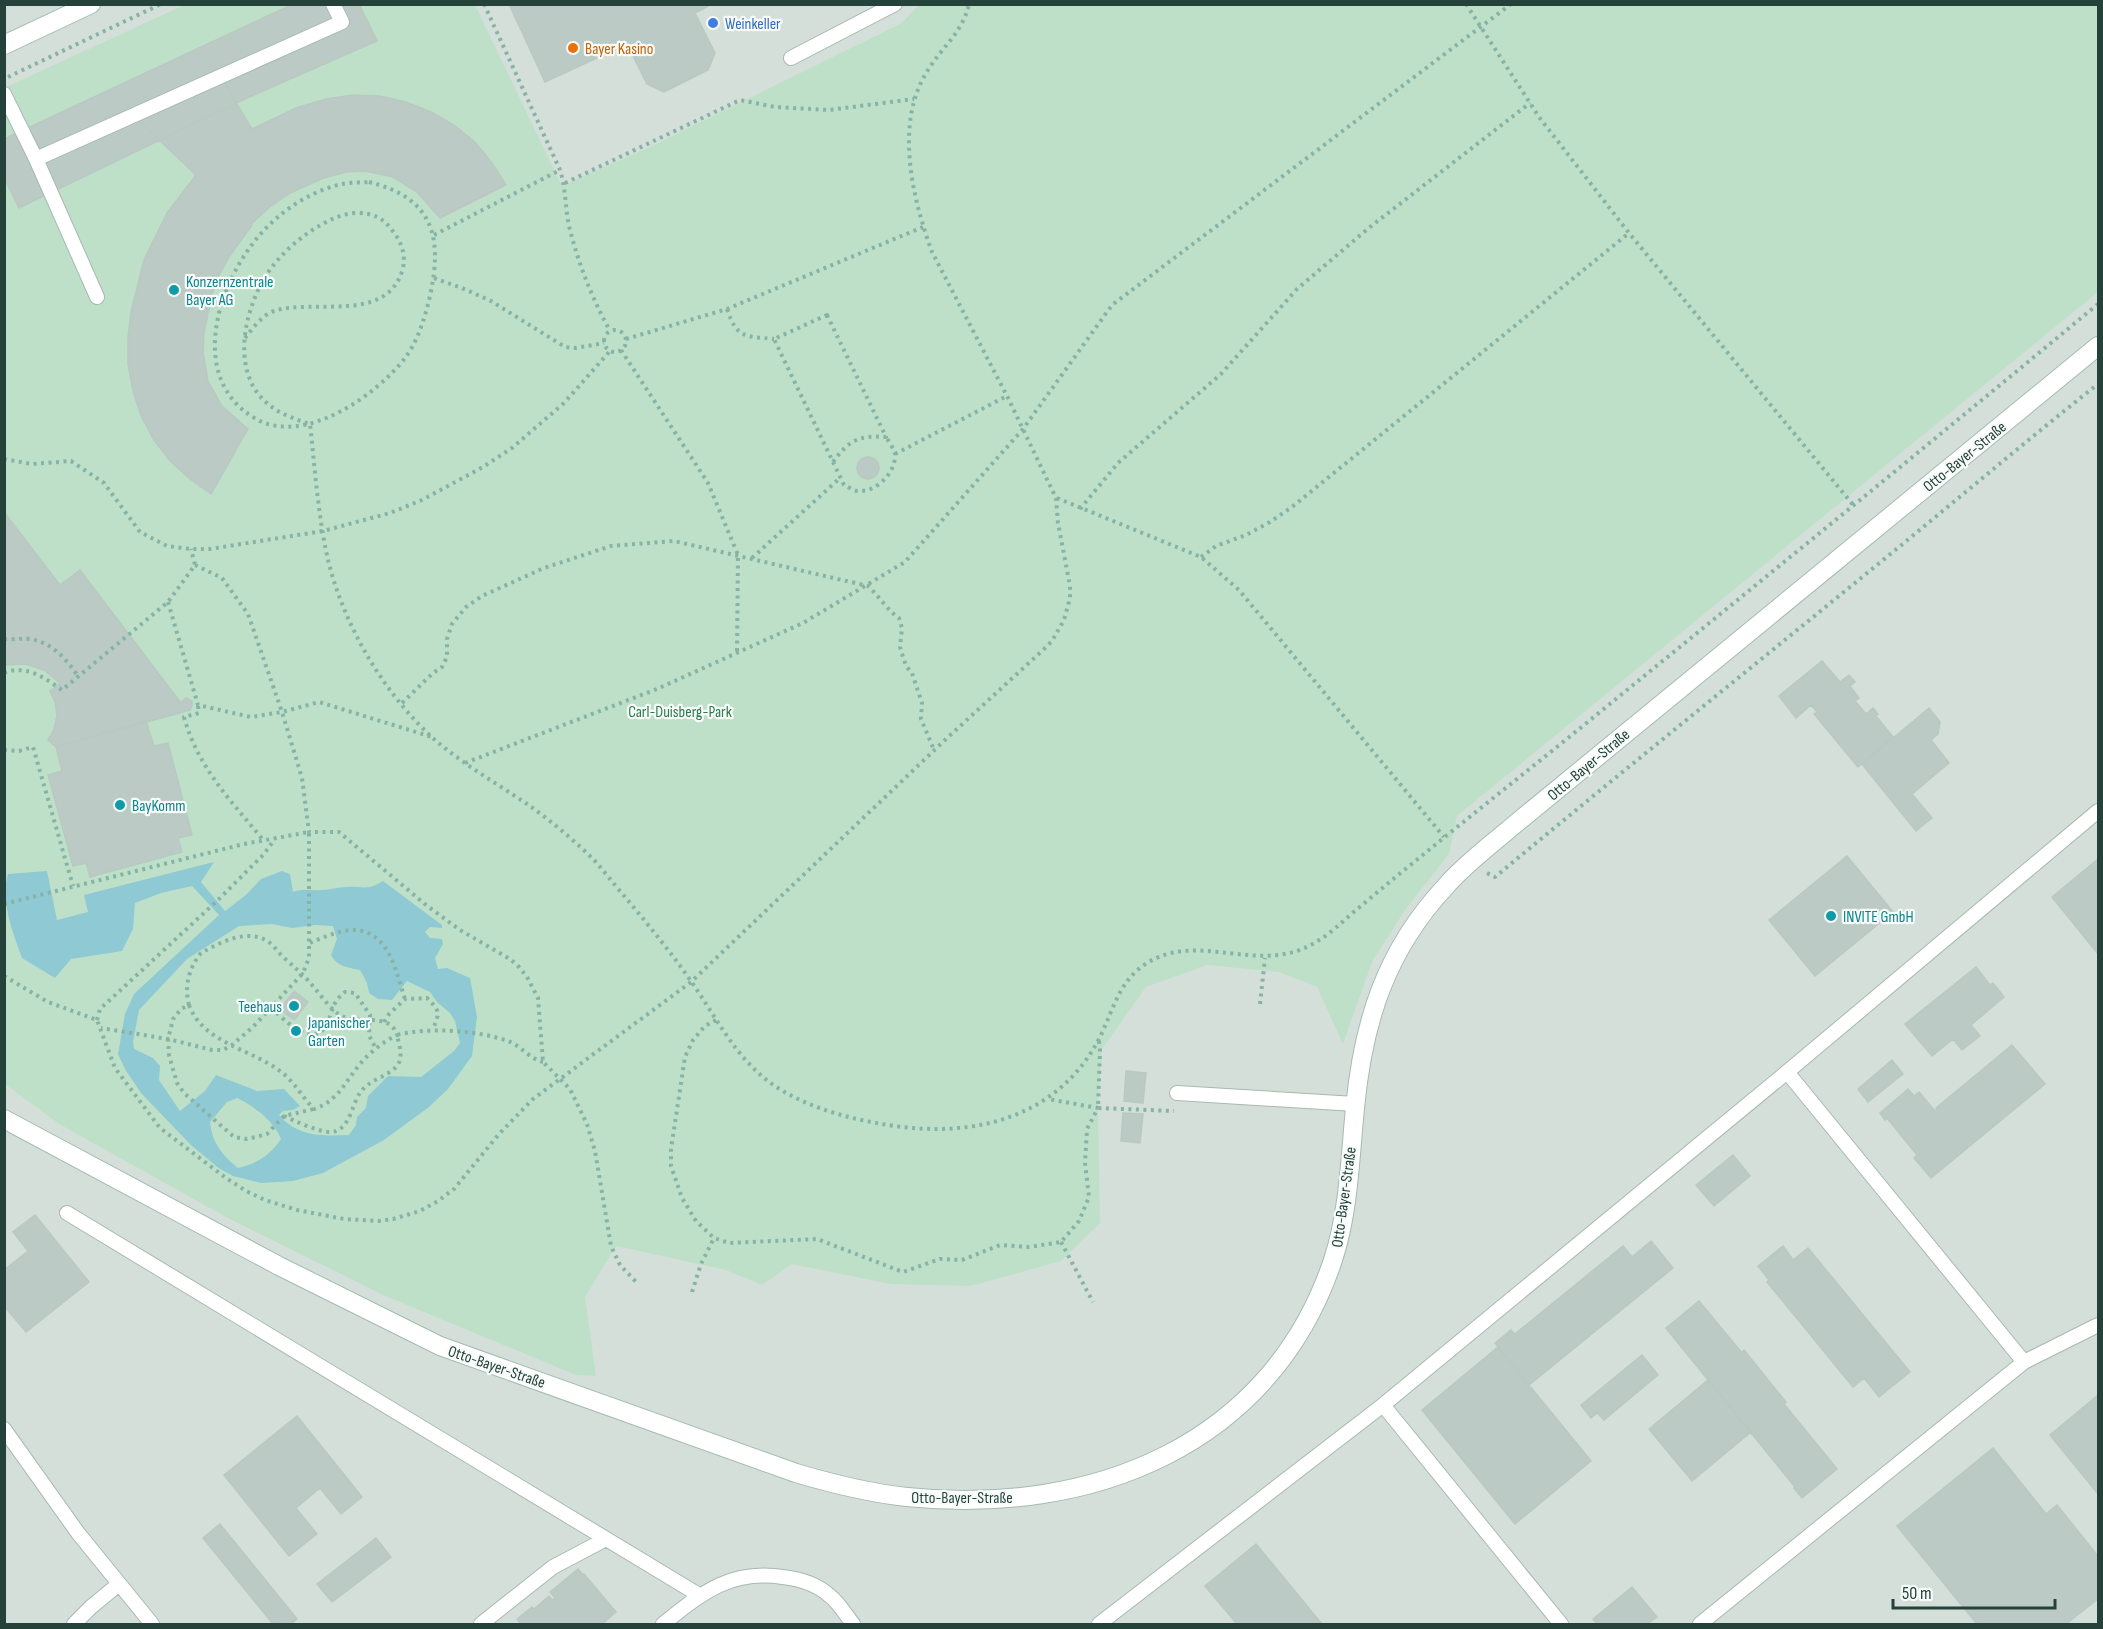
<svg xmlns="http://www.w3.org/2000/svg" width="2103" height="1629" font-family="'Sofia Sans Condensed',sans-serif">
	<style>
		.built { fill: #d4dfda }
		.green { fill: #bfe0c8 }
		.water { fill: #8ec9d4; fill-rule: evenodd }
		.building { fill: #bbcac4; stroke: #b8c9c2; stroke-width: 1.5 }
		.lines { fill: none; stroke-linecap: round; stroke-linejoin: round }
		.lane-casing { stroke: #a8b8b2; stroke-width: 16 }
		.secondary-casing { stroke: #a4bbb3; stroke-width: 20 }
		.path { stroke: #86b3a5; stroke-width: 4; stroke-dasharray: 3 4.5; stroke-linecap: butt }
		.lane { stroke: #fff; stroke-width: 14 }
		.secondary { stroke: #fff; stroke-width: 18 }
		.shop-dot { fill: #3f7fe0; stroke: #f7fbf9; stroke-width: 2 }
		.food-dot { fill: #e8710a; stroke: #f7fbf9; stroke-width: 2 }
		.culture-dot { fill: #0f9aa8; stroke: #f7fbf9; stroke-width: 2 }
		.labels { text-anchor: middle; stroke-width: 4.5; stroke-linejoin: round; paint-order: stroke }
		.shop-label { font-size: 16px; fill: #366cbe; stroke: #f7fbf9; text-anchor: start }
		.food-label { font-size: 16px; fill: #c56008; stroke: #f7fbf9; text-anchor: start }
		.culture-label { font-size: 16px; fill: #0d838f; stroke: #f7fbf9; text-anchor: start }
		.street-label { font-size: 16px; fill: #24423a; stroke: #f7fbf9 }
		.park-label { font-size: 16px; fill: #2d7a4b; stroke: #f7fbf9 }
	</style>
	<rect width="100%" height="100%" fill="#e6efeb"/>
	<!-- built -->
	<path class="built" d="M5,5H2098V1624H5Z"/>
	<!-- green -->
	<path class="green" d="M184,5H475L562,186L656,144L902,23L919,5H2098V292L1457,816L1449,854L1405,910L1372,962L1343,1044L1317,987L1279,972L1207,965L1146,987L1102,1049L1098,1108L1100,1223L1061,1261L971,1286L891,1284L792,1264L762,1285L726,1270L616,1246L585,1297L596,1376L576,1375L383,1295L226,1217L59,1124L5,1084L4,88Z"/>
	<!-- water -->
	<path class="water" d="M214,862L201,882L225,911L247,894L261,879L282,871L290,874L293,892C304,888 312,891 322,890C330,890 338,887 347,887C364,886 367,891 383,881L442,925V928L430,927L425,932L430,938L442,939L443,944L435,958L438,969L447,968L470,978L477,1017L472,1056L448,1089L429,1107L384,1140L323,1173L293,1181L261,1183L233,1176L220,1169L191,1145L141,1093L125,1069L118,1054L125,1014L134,994L219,915L192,886L161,893L135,903L133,929L122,951L71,959L55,978L22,958C13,933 0,901 8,874L47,871L57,920L88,912L84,895ZM272,924L292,928L315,925L333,926L337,939L331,955C336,966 349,968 360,970L367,983L369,993L378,999L392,1000L407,981L430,992L437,1002L450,1013L455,1021L460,1043L454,1051L421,1077L388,1076L368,1096L366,1108L357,1117L356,1125L349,1135C322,1136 298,1137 279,1115L283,1111L293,1110L300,1106L284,1089L257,1091L216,1075L205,1091L180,1111L159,1080L160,1066L153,1058L134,1049L133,1042L139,1010L187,959L239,926ZM237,1098C254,1106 274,1121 281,1139C270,1155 257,1164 238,1168C222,1155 212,1143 210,1122L227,1102Z"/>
	<!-- building -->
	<path class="building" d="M293,4H359L377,41L245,99L19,208L4,177V139Z
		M509,4H712L695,13L715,53L708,70L664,92L647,84L627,44L545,82Z
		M222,79L252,129L296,108L326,99L353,95L380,96L406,102L431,112L454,125L475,142L492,163L506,185L440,218L417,192L393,177L365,171L346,172L324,178L290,193L270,207L251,224L252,225L229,257L219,275L212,294L204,333L203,352L208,381L222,406L248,429L211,494L190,479L170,461L154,440L141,416L133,391L128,364V338L131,312L144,260L167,213L196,175L136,118Z
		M857 468a11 11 0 1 1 22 0a11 11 0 1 1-22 0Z
		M4,512L60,585L80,570L181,703L186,698L192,701V706L190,710L56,747L48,740L54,729L57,716L55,702L50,691L60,683L44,670L25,664L4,665Z
		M1822,661L1840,682L1849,675L1855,682L1850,686L1859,698L1855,701L1866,714L1873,708L1878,714L1876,716L1893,737L1858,767L1814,714L1817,712L1811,705L1796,718L1779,696Z
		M1929,708L1940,722L1938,734L1931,740L1949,763L1912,794L1932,818L1916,831L1862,764Z
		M146,721L154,746L168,743L192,835L178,838L182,852L90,877L86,863L73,866L48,775L62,771L56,747Z
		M1847,856L1893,912L1815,976L1769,920Z
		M2098,859V954L2052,897Z
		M1976,967L1990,985L1993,983L2004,997L1971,1025L1980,1036L1962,1050L1953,1039L1932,1056L1905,1024Z
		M294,991L308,1002L294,1020L280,1009Z
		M2012,1045L2045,1084L1931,1178L1914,1158L1917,1155L1887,1118L1885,1120L1880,1113L1908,1089L1914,1096L1919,1092L1935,1111L1937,1109L1936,1108Z
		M1892,1060L1903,1074L1868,1102L1858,1089Z
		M1126,1071L1146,1073L1143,1103L1124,1101Z
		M1123,1113L1143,1114L1140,1143L1121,1141Z
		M1733,1155L1750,1176L1714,1206L1696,1185Z
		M35,1215L89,1282L26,1332L4,1306V1270L28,1251L13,1232Z
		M1651,1241L1673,1268L1529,1385L1495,1343L1511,1330L1515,1334L1623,1246L1632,1257Z
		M1783,1246L1793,1260L1808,1248L1910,1372L1879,1397L1864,1378L1853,1387L1767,1282L1769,1280L1758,1266Z
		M1699,1301L1742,1353L1744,1350L1786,1402L1784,1404L1837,1469L1802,1498L1794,1488L1795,1487L1666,1328Z
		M1498,1347L1591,1461L1515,1524L1422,1410Z
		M1642,1355L1658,1375L1604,1420L1597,1413L1591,1418L1581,1405Z
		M1708,1380L1751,1432L1692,1481L1649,1429Z
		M2098,1395V1494L2050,1435Z
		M297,1416L362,1497L341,1514L320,1488L296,1508L317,1534L289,1556L224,1475Z
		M1993,1448L2046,1514L2057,1505L2098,1556V1599L2066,1624H1977L1897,1526Z
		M220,1524L297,1619L291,1624H273L203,1538Z
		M376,1538L391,1557L332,1602L317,1584Z
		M1256,1544L1322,1624H1237L1205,1586Z
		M578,1569L583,1575L584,1574L616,1612L602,1624H521L517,1619L532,1607L534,1609L549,1596L552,1600L555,1598L550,1592Z
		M1632,1587L1657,1617L1647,1624H1597L1593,1619Z"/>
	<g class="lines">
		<!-- lane casing -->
		<g class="lane-casing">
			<path id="lane" d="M791,58L895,4
				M4,94L36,159L97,297
				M36,159L342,22L333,4
				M1787,1072L2024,1362
				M1177,1093L1355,1104
				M67,1213L699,1595
				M1383,1405L1561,1624
				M4,1429L78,1533L152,1624
				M74,1624L91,1607L119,1584
				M481,1624L553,1567L606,1539
				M663,1624C702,1593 730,1569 783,1577C800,1579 817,1584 830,1596C839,1603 846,1615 853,1624
				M1099,1624L1383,1405L1787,1072L2098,811
				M1700,1624L2024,1362L2098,1325"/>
		</g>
		<!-- secondary casing -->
		<g class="secondary-casing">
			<path id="secondary" d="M4,45L91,4
				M4,1119L279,1266L440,1346L796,1473C833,1484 869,1493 907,1497C1091,1516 1271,1446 1333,1260C1349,1211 1350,1158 1355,1108C1363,1022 1386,950 1446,886C1466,863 1491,845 1514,825L2098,346"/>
		</g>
		<!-- path -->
		<path class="path" d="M484,4L560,170C566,188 565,207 569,226C578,263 592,298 610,331
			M1466,4L1539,117L1629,233L1854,506
			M8,77L161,4
			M369,182C433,198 443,236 430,296C425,317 418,341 405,358C376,396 304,446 256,419C179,375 224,261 278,217C295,202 319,189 342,184C350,182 360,183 369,182Z
			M565,183L740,100L775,107L829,110L914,99
			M434,235L560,170
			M434,278L462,288L491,301L565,347L576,348L604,343
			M727,309C737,339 745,336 774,339
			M827,315L886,437C859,435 849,440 833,462L774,339Z
			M604 341a11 11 0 1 1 22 0a11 11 0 1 1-22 0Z
			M245,338C253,328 262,315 274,311C313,298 388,325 403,268C406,254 401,241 392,230C383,218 373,213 357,213C344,213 331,219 319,226C300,237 282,253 269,271C246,305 232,361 259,395C272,411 291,418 310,424C315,469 318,516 328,560C344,626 384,694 435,740C463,764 496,783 527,804C550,820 574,840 594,860C605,872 615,886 626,898C650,927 674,956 695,987C718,1021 737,1059 772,1084C805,1107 849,1119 888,1125C974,1139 1060,1118 1101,1035C1114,1007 1120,980 1147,963C1200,930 1259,977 1316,942C1330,934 1342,922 1355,911C1374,895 1393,879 1413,863C1464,821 1516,780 1568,738C1745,594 1922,450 2098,304
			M626,339L727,309L923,227
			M621,350L708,483L738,555L737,652
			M895,454L1007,396
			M4,459L32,464L71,461L104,483L140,532L167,546L191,549H210L323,531L390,513L422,500L483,467L512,448L564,403L610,351
			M833,462L844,485C848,487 853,490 857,491C876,493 896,473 895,454C894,449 889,442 886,437
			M1057,498L1201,557L1239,590L1444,837
			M1080,509L1118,463L1221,374L1297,289L1370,227L1530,103
			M1201,557L1216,546L1246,535L1270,522L1292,507L1629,233
			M752,558L840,478
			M195,565L222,578L248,614L282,712L302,778L309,832H339L426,905L460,930L510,959L519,967L527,977L538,998L543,1062L570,1089L587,1124L595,1151L611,1246L620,1265L638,1284
			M168,602L198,705L251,717L282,712L319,702L432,737
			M4,639C13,640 21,638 29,639C52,642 66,659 78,676
			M4,673C26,664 45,678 62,690L168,602L195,565L191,549
			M402,703L433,673L442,667L447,657V639L452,624L466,607L482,596L544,568L611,546L674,541L868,586C877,594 890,613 899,618L902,628L900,647L906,666L912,673L922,703L921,719L934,750
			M198,706L199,713L184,717C198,768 232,802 264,841
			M4,750L19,751L33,747L73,886
			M465,763L657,689L803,623L905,562L1023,429L1112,305L1511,4
			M1487,873L1495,877C1625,769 1757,663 1888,556C1958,499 2027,440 2098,384
			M4,904L244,844L309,832V958L303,973L253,1027L232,1045L223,1050H212L168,1039L101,1028
			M310,943C322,938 337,931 351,930C389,929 395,970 405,999
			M4,976L48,1002L97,1020L115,1068L160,1128L226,1178L246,1191L265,1200L297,1210L344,1219L379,1221L393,1219L420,1211L438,1201L454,1189L499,1134L533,1099L691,982L945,740L1043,650L1052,641L1064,620L1070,598V586L1058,523L1056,498L1007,396L932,252C912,197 894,122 928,70C942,47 963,32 969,4
			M1260,1004L1265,958
			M189,1005C203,1043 251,1049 280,1071C294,1081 302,1097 314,1109C338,1101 345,1082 360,1064C370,1052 383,1042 397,1035C390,1011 357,1026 340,1015C329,1008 321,995 312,985C303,974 293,966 282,956C278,952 274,946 270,943C249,927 221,942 201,953C189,968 184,986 189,1005L181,1009L173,1019L168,1039L169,1055L177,1083L184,1093L234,1137L246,1139L256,1137L267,1134L284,1116L314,1109
			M271,1008C283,1018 313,1051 326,1025C334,1010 331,1003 345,992L355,993L370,1015L369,1035L376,1049
			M97,1020L100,1009L218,900L264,854L274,840
			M716,1020L705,1026L693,1040L685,1057L671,1149V1166L682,1198L696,1221L714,1238L729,1243L817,1239L903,1272L940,1259L962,1260L1000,1245L1029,1247L1061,1242L1079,1221L1089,1197L1085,1163L1087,1129L1098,1108L1048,1099
			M384,1022L389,1014L405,999L427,998C440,1011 440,1012 433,1029
			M1099,1041L1100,1051L1098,1108L1174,1111
			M284,1116C295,1121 326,1136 336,1131C351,1125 352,1104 360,1093C368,1080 387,1077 397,1066C404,1057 399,1045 397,1035C428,1027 477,1030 508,1041C521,1046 530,1059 543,1062
			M1061,1242L1093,1302
			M692,1292L701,1264L714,1238"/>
		<!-- lane -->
		<use href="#lane" class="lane"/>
		<!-- secondary -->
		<use href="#secondary" class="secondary"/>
	</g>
	<!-- markers -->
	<circle class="shop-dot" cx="713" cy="23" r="6"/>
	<circle class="food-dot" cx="573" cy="48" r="6"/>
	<g class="culture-dot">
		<circle cx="174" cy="290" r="6"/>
		<circle cx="120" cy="805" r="6"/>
		<circle cx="1831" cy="916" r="6"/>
		<circle cx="294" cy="1006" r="6"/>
		<circle cx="296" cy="1031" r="6"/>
	</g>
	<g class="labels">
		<!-- shop labels -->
		<g class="shop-label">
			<text x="725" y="29">Weinkeller</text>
		</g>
		<!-- food labels -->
		<g class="food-label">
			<text x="585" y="54">Bayer Kasino</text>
		</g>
		<!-- culture labels -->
		<g class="culture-label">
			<text x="186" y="287">Konzernzentrale<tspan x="186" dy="18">Bayer AG</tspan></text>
			<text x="132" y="811">BayKomm</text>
			<text x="1843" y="922">INVITE GmbH</text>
			<text x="282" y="1012" text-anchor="end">Teehaus</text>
			<text x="308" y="1028">Japanischer<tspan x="308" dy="18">Garten</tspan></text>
		</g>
		<!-- street labels -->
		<g class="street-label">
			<text transform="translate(1964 456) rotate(-39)" y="6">Otto-Bayer-Straße</text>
			<text transform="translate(1588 764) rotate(-40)" y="6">Otto-Bayer-Straße</text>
			<text transform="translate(1343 1197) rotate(-82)" y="6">Otto-Bayer-Straße</text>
			<text transform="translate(497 1366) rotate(19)" y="6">Otto-Bayer-Straße</text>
			<text x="962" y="1503">Otto-Bayer-Straße</text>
		</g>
		<!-- park labels -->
		<g class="park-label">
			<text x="680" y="717">Carl-Duisberg-Park</text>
		</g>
	</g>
	<!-- border -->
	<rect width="2103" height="1629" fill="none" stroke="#24423a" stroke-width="12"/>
	<!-- scale -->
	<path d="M1893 1599v9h162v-9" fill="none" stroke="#24423a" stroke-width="3"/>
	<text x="1902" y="1599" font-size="18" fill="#24423a" stroke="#f7fbf9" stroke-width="4.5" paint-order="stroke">50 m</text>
</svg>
